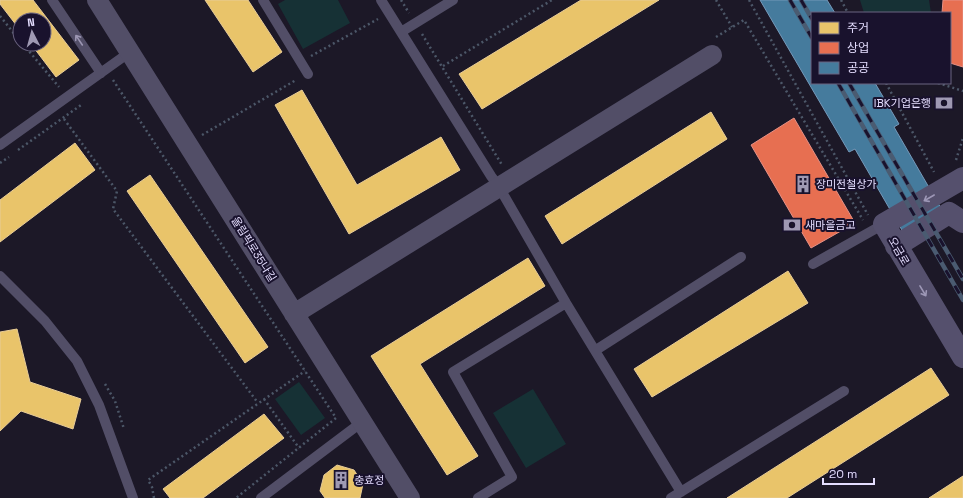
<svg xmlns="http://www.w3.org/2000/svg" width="963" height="498" font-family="'Space Grotesk','Noto Sans KR',sans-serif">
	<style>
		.green { fill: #163135 }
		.homes { fill: #e9c46a; stroke: #e8cc97 }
		.shops { fill: #e76f51; stroke: #e69085 }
		.public { fill: #457b9d; stroke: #7599ba }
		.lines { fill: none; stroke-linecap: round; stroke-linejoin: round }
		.path { stroke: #4c5768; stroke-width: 2.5; stroke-dasharray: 2 3; stroke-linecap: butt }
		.service { stroke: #524e67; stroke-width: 10 }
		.minor { stroke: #524e67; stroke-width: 20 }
		.secondary { stroke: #55506d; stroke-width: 22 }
		.rail-casing { stroke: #4a5b71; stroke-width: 4.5 }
		.rail { stroke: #19122d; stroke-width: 3; stroke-dasharray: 9; stroke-linecap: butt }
		.oneway { stroke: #9c96b3 }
		.oneway2 { stroke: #9d97b6 }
		.labels { text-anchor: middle; stroke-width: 4; stroke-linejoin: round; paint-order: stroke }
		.poi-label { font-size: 11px; fill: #e5deff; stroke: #19122d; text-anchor: start }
		.street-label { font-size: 11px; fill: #e5deff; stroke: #19122d }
	</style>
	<rect width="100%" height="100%" fill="#1c1827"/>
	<!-- green -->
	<path class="green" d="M285,0H338L350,23L303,49L278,4Z
		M860,0H929L931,13H864Z
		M299,382L325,418L301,435L275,399Z
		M533,389L566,444L526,468L493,413Z"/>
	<!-- homes -->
	<path class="homes" d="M0,0H33L79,60L56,77L31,44H44V20H20V30L0,4Z
		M205,0H248L282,52L253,72Z
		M581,0H659L482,109L459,74Z
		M302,90L357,185L441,137L460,170L349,234L275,105Z
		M711,112L727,139L562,244L545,216Z
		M75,143L95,170L0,242V200Z
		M150,175L268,347L245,363L127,191Z
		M528,258L545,286L420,364L478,456L447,475L371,356Z
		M788,271L808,303L652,397L634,369Z
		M17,329L30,382L81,399L73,429L21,411L0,431V332Z
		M931,368L949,395L787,498H727Z
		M264,414L284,438L203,498H170L163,489Z
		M337,465L354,470L363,484L360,498H325L320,491L324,475Z
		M963,476V498H929Z"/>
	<!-- shops -->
	<path class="shops" d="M943,0H963V67L950,63V13H942Z
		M794,118L855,223L811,248L751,145Z"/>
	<!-- public -->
	<path class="public" d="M760,0H827L835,13H812V83H875L899,124L894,127L949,222L910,244L855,149L849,152Z"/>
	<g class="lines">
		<!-- path -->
		<path class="path" d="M401,0L409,13
			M716,0L732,27
			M749,0L868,215
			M841,0L848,13
			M0,16L20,41
			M422,34L502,165
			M716,37L744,20L863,220
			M23,44L59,87
			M311,56L378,19
			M443,66L552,0
			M113,80L336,418L236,498
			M886,83L934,172
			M938,83L963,91
			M64,119L117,191L113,209L258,403
			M202,135L296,80
			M18,150L81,105
			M956,160L963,138
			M0,163L9,157
			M105,384L115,401L124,429
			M264,399L299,448
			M154,498L152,487L148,480L305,371"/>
		<!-- service -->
		<path class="service" d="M52,0L101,73
			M263,0L308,74
			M381,0L491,176L499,187L566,303L681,492
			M401,32L453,0
			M0,145L130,52
			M813,264L884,224
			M0,276L45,321L77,361L99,405L133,498
			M596,350L741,257
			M261,498L362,422
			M478,498L512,477L453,372L566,303
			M671,498L844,391"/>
		<!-- minor -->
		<path class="minor" d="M97,0L410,498
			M294,314L712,55"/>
		<!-- secondary -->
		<path class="secondary" d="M963,178L884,224L963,357
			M896,246L949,213L963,222"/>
		<!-- rail casing -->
		<g class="rail-casing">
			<path id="rail" d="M790,0L812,38
				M801,0L812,19
				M838,83L963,300
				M849,83L963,279"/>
		</g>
		<!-- rail -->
		<use href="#rail" class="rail"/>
	</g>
	<!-- one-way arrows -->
	<defs><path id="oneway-shaft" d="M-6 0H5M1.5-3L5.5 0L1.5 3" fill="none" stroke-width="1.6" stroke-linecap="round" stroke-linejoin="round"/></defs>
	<use class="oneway" href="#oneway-shaft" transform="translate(79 40) rotate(-124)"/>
	<g class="oneway2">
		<use href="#oneway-shaft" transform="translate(929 198) rotate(150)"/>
		<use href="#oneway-shaft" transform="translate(923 291) rotate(59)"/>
	</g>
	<!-- icons -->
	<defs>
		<g id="bank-bare" transform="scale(1.38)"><path d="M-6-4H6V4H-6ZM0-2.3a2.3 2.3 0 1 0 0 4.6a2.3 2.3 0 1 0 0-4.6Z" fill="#9f99b3" stroke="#19122d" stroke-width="2.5" paint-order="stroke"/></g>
		<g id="building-bare" transform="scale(1.38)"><path d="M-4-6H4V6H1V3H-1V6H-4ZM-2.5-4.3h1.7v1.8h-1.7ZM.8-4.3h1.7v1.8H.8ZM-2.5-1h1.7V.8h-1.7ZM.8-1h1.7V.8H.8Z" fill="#9f99b3" stroke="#19122d" stroke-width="2.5" paint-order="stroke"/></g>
	</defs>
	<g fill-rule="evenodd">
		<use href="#bank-bare" x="944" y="103"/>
		<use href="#building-bare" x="803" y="184"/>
		<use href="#bank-bare" x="792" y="225"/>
		<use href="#building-bare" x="341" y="480"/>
	</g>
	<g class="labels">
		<!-- poi labels -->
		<g class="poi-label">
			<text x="931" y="107" text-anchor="end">IBK기업은행</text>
			<text x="816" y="188">장미전철상가</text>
			<text x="805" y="229">새마을금고</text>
			<text x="354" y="484">충효정</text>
		</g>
		<!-- street labels -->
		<g class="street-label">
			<text transform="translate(254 249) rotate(58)" y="4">올림픽로35나길</text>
			<text transform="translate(899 251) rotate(60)" y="4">오금로</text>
		</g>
	</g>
	<!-- legend -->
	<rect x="811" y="12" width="140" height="72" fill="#19122d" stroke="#6b6481"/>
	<rect x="819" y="22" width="20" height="12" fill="#e9c46a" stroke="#6b6481"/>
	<text x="847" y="32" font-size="12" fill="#e5deff">주거</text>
	<rect x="819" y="42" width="20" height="12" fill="#e76f51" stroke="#6b6481"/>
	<text x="847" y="52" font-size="12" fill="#e5deff">상업</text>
	<rect x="819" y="62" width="20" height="12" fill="#457b9d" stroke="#6b6481"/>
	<text x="847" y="72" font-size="12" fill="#e5deff">공공</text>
	<!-- north arrow -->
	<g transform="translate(32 32) rotate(354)"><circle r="19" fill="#19122d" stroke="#6b6481"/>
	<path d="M0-3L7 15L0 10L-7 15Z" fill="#9f99b3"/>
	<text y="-6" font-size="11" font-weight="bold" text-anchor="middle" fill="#e5deff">N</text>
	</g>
	<!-- scale -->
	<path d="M823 478v6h51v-6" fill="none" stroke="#e5deff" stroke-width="2"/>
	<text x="829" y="478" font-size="12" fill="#e5deff" stroke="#19122d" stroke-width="3" paint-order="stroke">20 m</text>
</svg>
